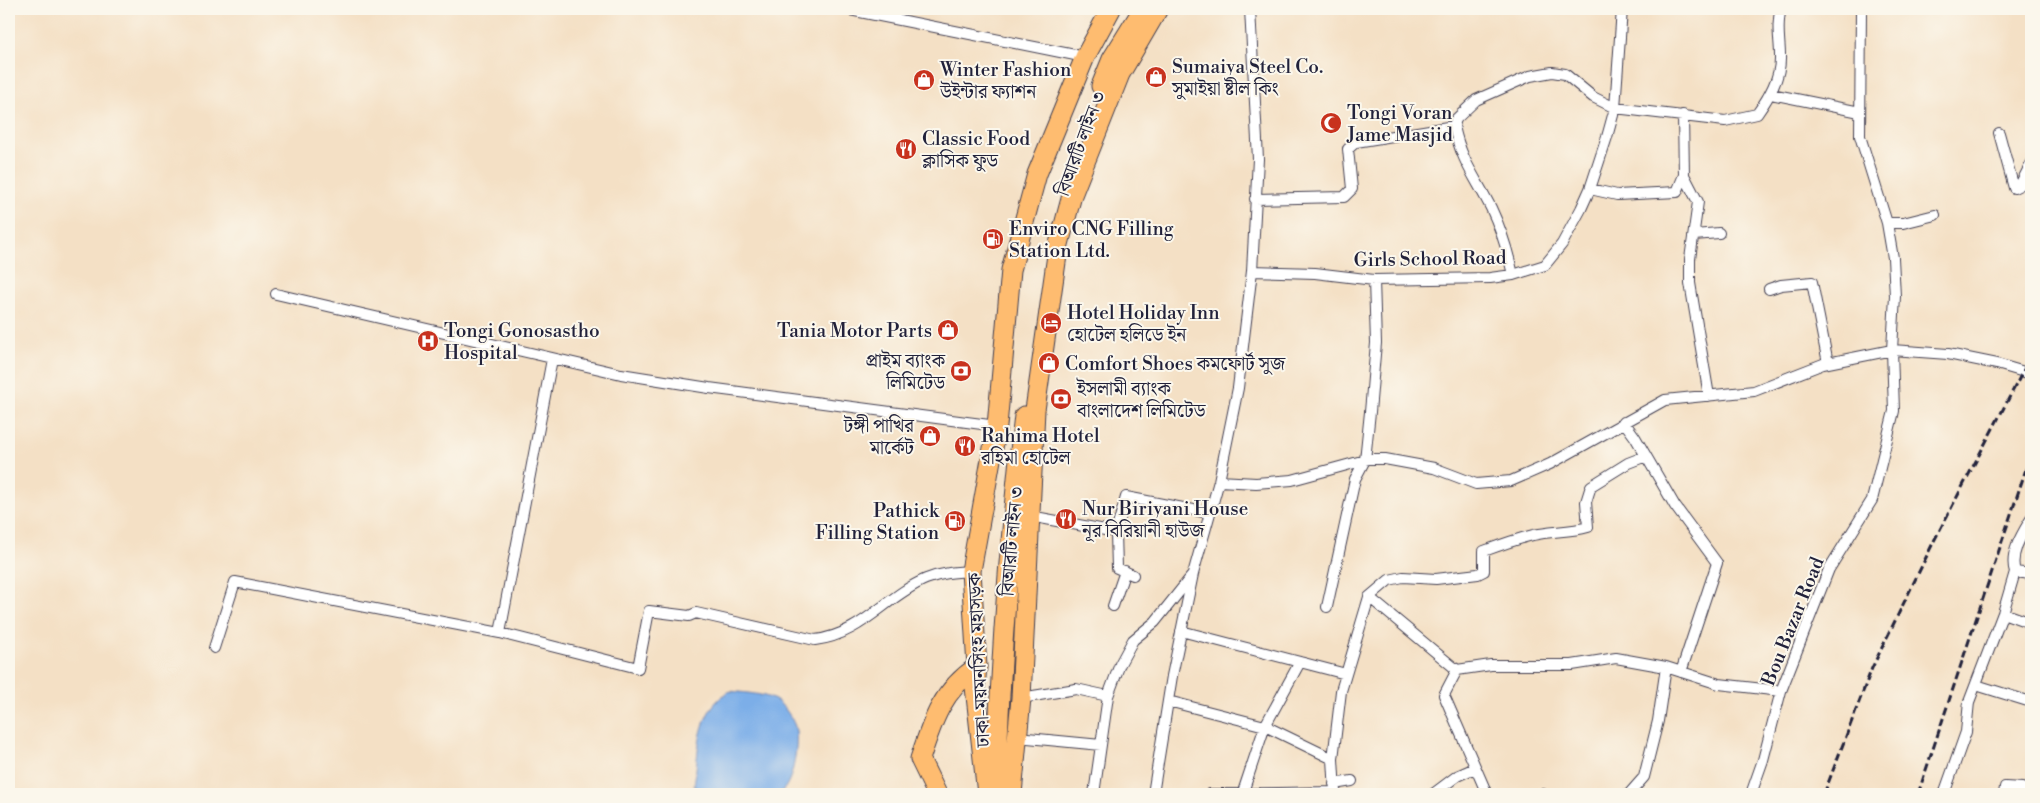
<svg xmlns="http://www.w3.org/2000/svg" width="2040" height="803" font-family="'Libre Bodoni','Noto Serif Bengali',serif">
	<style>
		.water { fill: #7caee8; stroke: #4f6892 }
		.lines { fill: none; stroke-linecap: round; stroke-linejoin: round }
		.street-casing { stroke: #423e50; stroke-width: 12 }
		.highway-casing { stroke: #423e50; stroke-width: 21 }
		.street { stroke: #fff; stroke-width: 10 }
		.highway { stroke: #febc70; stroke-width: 19 }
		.rail { stroke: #22223b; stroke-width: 3; stroke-dasharray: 8 4; stroke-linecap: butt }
		.labels { text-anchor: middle; stroke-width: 4; stroke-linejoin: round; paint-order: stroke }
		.poi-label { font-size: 19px; fill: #22223b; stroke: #fbf7ec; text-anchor: start }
		.street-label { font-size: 19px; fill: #22223b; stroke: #fbf7ec }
	</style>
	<rect width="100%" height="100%" fill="#fbf7ec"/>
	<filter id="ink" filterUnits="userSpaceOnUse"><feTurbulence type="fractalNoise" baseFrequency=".02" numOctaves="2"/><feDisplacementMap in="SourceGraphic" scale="10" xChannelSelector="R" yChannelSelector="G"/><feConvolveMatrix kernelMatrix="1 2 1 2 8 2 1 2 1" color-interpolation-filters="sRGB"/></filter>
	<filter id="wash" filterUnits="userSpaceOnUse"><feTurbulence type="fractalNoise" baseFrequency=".0096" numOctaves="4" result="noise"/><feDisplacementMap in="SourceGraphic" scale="20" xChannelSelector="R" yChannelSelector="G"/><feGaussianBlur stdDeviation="1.12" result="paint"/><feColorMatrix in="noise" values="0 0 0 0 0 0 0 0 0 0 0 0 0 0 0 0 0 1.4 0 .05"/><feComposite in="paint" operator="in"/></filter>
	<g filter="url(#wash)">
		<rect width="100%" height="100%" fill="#f4e0c5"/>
		<!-- water -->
		<path class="water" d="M730,691C744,693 762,693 775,700C784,705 795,721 796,731C798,746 793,790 777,794C764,798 727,794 711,794L704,793L694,786C699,752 696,710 730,691Z"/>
	</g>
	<g filter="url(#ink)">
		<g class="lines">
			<!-- street casing -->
			<g class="street-casing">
				<path id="street" d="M845,9L1085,57
					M1771,94L1860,112
					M1454,126L1456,119L1476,100L1530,76L1552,72L1565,74L1593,97L1615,108L1725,121L1757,114C1769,97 1781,77 1780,56C1780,40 1776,25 1781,9
					M1999,133L2014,188L2020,185L2031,164
					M1684,175L1698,202L1690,259V283L1709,396
					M1590,189L1617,195L1677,192L1684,175L1683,115
					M1255,199L1344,197L1352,189L1348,149L1356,142L1454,126C1461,161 1476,178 1491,208C1501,229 1508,252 1513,275
					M1887,223H1903L1935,215
					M1694,235L1719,233
					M1252,271L1315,273L1374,280L1490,278L1513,275L1545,265L1562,244L1581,209L1590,189L1607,137L1615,108L1622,9
					M1769,289L1781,285L1812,282L1828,363
					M276,294L621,374L709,388L997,426
					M1624,422L1635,437L1675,506L1717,563L1681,672
					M1219,481L1256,483L1292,480L1369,459H1385L1434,468L1476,484L1511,481L1550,464L1665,400L1754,391L1823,364L1892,350L1948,354L1997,364L2031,374
					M1030,516L1116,532L1126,497L1209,513
					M1116,532L1117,568L1133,575
					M2015,572C2009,554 2022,534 2031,519
					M2015,572L2031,574
					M1369,597L1457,670L1491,665H1572L1616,658L1666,667L1719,684L1781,691
					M1113,606L1125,571
					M1327,607L1355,479L1365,460L1370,412L1376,343L1374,280
					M2003,613L2031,623
					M1181,631L1346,674
					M500,633L638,668L649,611L689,616L696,613L815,640C861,635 886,596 926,579C941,573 955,572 971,571
					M214,648L235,582L500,633L552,359
					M1457,670L1444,695L1487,794
					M1976,685L2031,702
					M1021,698L1076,689L1108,696
					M1168,701L1265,726L1333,759
					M1017,737L1101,745
					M1334,784L1352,781
					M1243,792L1265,726L1300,662
					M1335,792L1333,759L1341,691L1369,597L1389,580L1403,577L1436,579L1478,574L1484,571V551C1500,545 1517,539 1533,535C1552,531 1570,532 1588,527L1586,502L1591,486L1628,463L1646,456
					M1094,794L1108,696L1120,664L1133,640L1155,622L1191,577
					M1153,794L1172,676L1193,574L1219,481L1238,388L1252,271L1258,159L1250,9
					M1210,794L1335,792L1337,794
					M1433,794L1457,776L1475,768
					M1540,794H1543
					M1629,794L1644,777L1658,721L1666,667
					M1751,794L1763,760L1781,691L1829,569L1872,500L1894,411L1892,350L1895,296L1893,258L1887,223L1860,136L1861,9
					M1944,794L1966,732L1969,702L2003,613L2015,572
					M2004,794L2005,787L2022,788"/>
			</g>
			<!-- highway casing -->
			<g class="highway-casing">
				<path id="highway" d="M1101,86L1112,59L1143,9
					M996,789C1000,664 1009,540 1024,416
					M937,794L920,759C932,722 942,690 977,667
					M987,794L975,687L977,667L971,571L997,426L1011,270L1037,174L1085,57L1111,9
					M1012,794L1021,698L1035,410L1058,248L1072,195L1120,74L1158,9"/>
			</g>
			<!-- street -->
			<use href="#street" class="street"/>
			<!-- highway -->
			<use href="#highway" class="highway"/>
			<!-- rail -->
			<path class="rail" d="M1824,794L1872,668L1935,539L2031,356
				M1918,794L2031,454"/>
		</g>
	</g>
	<!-- icons -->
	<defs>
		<g id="shop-disc" transform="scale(1.125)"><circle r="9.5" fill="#c8321e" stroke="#fbf7ec"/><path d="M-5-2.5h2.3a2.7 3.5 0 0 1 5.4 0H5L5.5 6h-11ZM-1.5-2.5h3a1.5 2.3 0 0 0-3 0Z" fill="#fff"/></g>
		<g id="mosque-disc" transform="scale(1.125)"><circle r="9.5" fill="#c8321e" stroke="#fbf7ec"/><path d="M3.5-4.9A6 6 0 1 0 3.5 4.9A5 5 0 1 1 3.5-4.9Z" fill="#fff"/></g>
		<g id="restaurant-disc" transform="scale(1.125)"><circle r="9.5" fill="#c8321e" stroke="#fbf7ec"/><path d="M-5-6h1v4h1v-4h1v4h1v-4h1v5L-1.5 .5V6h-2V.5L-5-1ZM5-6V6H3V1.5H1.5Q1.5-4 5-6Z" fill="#fff"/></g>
		<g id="fuel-disc" transform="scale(1.125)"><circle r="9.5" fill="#c8321e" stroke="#fbf7ec"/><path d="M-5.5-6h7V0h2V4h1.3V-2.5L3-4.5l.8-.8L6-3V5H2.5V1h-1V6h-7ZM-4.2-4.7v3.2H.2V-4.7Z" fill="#fff"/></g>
		<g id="hotel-disc" transform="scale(1.125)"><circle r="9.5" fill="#c8321e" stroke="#fbf7ec"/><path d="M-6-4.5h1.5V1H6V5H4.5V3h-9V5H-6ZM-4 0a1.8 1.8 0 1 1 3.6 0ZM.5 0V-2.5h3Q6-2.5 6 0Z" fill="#fff"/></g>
		<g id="hospital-disc" transform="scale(1.125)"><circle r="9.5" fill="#c8321e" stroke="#fbf7ec"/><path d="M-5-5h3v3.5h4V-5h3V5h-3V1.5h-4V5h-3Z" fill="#fff"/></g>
		<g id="bank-disc" transform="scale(1.125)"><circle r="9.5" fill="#c8321e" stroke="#fbf7ec"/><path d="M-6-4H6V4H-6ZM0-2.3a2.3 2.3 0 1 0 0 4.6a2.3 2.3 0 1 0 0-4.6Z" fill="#fff"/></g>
	</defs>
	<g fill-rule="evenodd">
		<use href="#shop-disc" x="1156" y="77"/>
		<use href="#shop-disc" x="924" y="80"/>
		<use href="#mosque-disc" x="1331" y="123"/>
		<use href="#restaurant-disc" x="906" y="149"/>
		<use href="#fuel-disc" x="993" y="239"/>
		<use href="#hotel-disc" x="1051" y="323"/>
		<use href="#shop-disc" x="948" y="330"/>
		<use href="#hospital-disc" x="428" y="341"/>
		<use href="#shop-disc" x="1049" y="363"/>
		<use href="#bank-disc" x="961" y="371"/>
		<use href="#bank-disc" x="1061" y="399"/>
		<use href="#shop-disc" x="930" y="436"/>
		<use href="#restaurant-disc" x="965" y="446"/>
		<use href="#restaurant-disc" x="1066" y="519"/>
		<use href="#fuel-disc" x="955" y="521"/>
	</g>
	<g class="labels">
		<!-- poi labels -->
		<g class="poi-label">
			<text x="1172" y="73">Sumaiya Steel Co.<tspan x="1172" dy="22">সুমাইয়া ষ্টীল কিং</tspan></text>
			<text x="940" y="76">Winter Fashion<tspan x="940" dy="22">উইন্টার ফ্যাশন</tspan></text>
			<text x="1347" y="119">Tongi Voran<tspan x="1347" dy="22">Jame Masjid</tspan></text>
			<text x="922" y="145">Classic Food<tspan x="922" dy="22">ক্লাসিক ফুড</tspan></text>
			<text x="1009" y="235">Enviro CNG Filling<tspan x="1009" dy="22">Station Ltd.</tspan></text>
			<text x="1067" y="319">Hotel Holiday Inn<tspan x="1067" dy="22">হোটেল হলিডে ইন</tspan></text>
			<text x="444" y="337">Tongi Gonosastho<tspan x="444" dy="22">Hospital</tspan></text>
			<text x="932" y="337" text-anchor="end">Tania Motor Parts</text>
			<text x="945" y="367" text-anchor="end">প্রাইম ব্যাংক<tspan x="945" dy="22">লিমিটেড</tspan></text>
			<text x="1065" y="370">Comfort Shoes কমফোর্ট সুজ</text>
			<text x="1077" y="395">ইসলামী ব্যাংক<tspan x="1077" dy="22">বাংলাদেশ লিমিটেড</tspan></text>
			<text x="914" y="432" text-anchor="end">টঙ্গী পাখির<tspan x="914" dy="22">মার্কেট</tspan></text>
			<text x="981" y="442">Rahima Hotel<tspan x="981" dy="22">রহিমা হোটেল</tspan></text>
			<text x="1082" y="515">Nur Biriyani House<tspan x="1082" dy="22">নূর বিরিয়ানী হাউজ</tspan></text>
			<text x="939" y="517" text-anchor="end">Pathick<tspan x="939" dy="22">Filling Station</tspan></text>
		</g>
		<!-- street labels -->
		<g class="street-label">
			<text transform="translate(1080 143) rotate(-70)" y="7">বিআরটি লাইন ৩</text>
			<text transform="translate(1430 258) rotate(-1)" y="7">Girls School Road</text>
			<text transform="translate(1011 541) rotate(-85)" y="7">বিআরটি লাইন ৩</text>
			<text transform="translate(1792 621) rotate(-68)" y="7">Bou Bazar Road</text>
			<text transform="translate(978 660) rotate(-93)" y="7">ঢাকা-ময়মনসিংহ মহাসড়ক</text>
		</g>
	</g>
	<!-- margin -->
	<rect width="2040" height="803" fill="none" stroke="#fbf7ec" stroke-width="30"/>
</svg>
